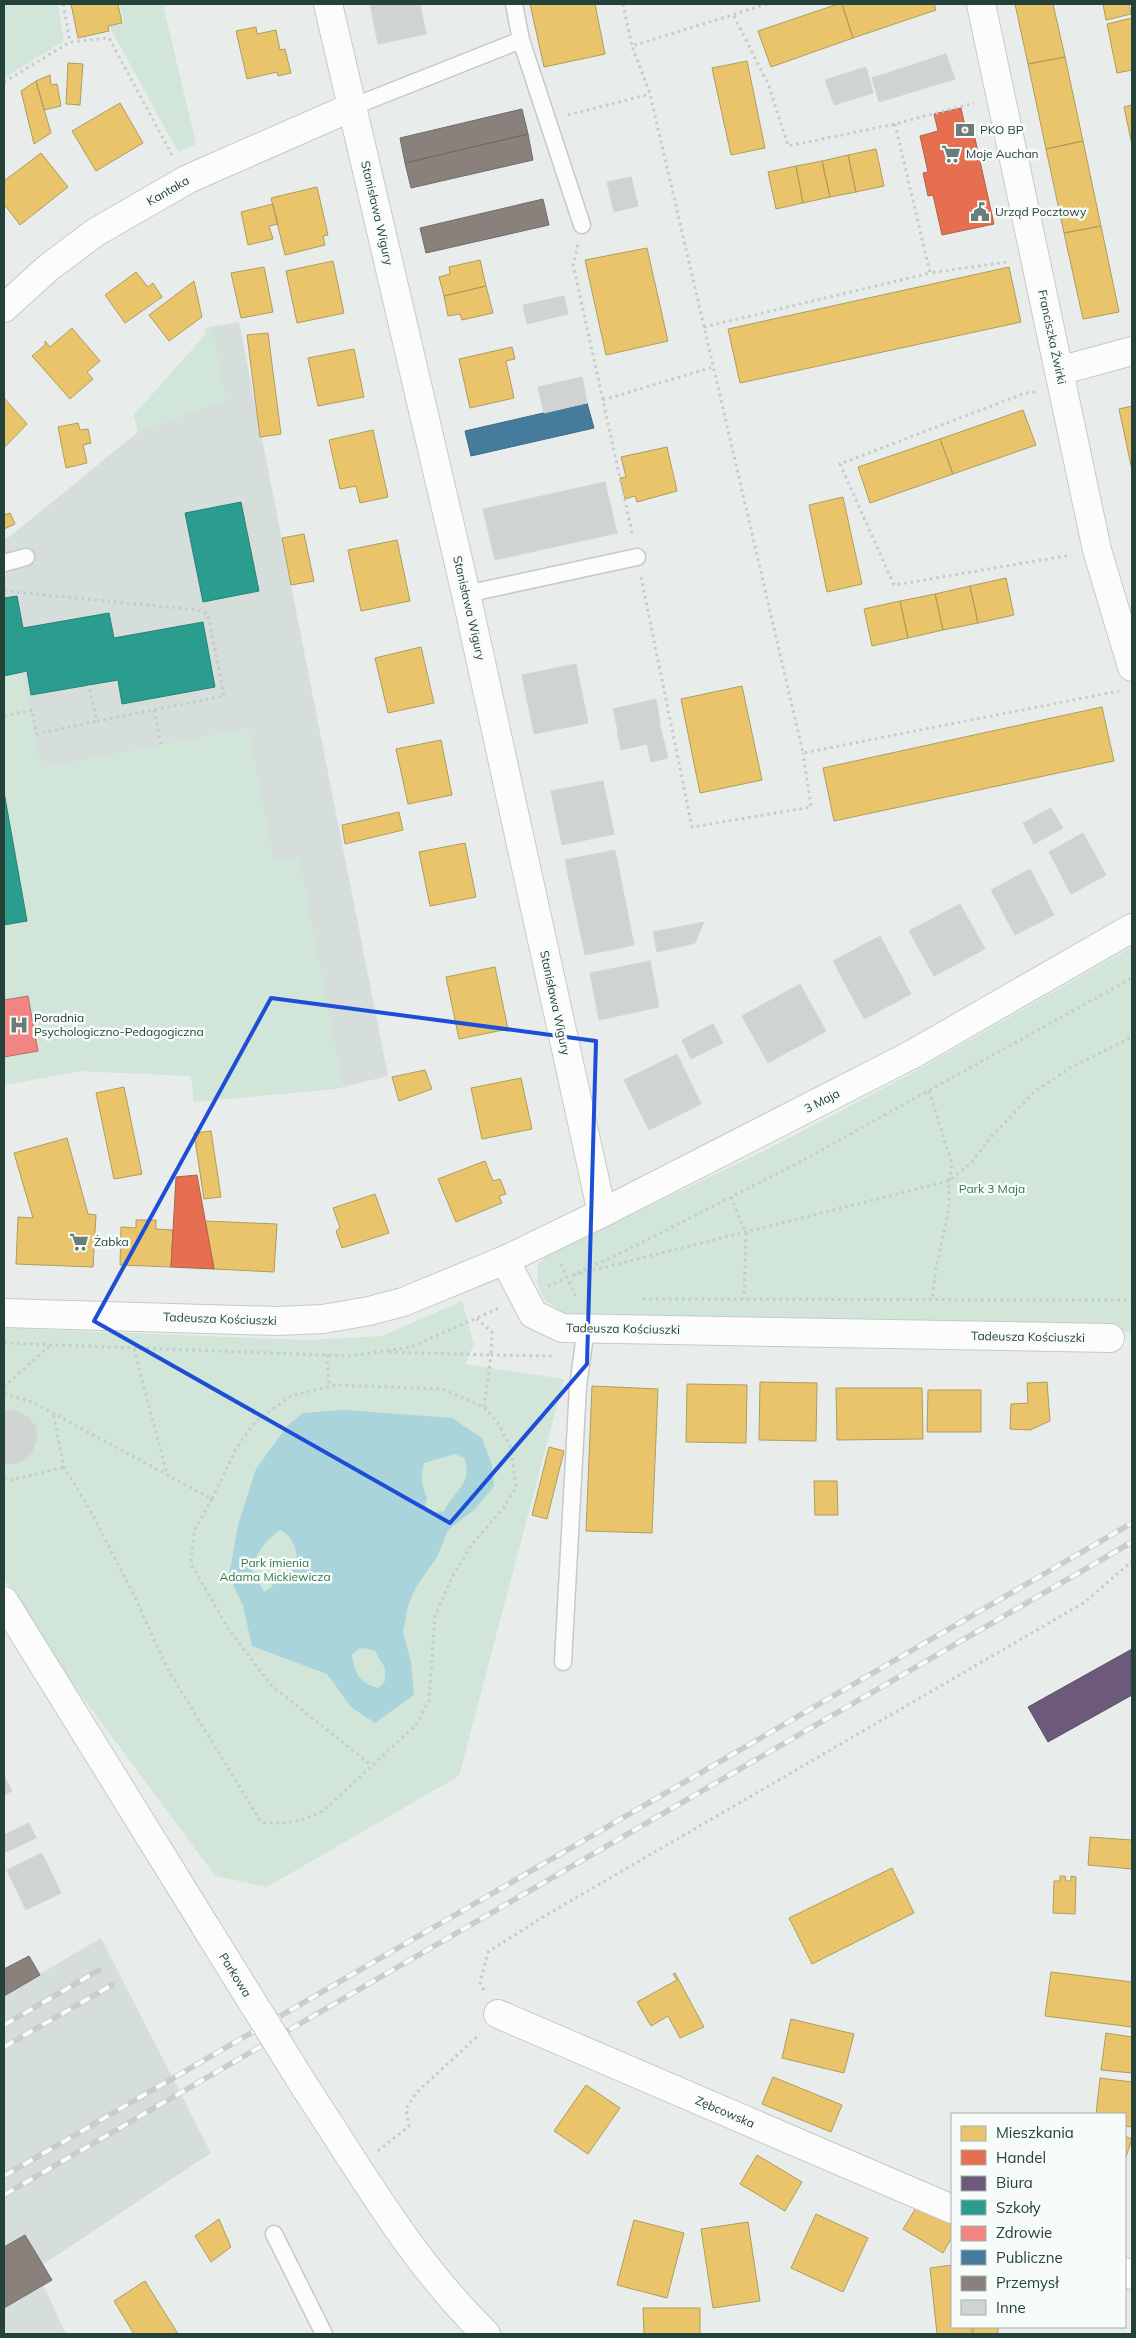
<svg xmlns="http://www.w3.org/2000/svg" width="1136" height="2338" font-family="Mulish,sans-serif">
	<style>
		.built { fill: #d6dedb }
		.green { fill: #d1e6d8 }
		.water { fill: #a9d4db; fill-rule: evenodd }
		.homes { fill: #e9c46a; stroke: #ae9d5c }
		.shops { fill: #e76f51; stroke: #ac624a }
		.offices { fill: #6d597a; stroke: #575267 }
		.schools { fill: #2a9d8f; stroke: #288276 }
		.health { fill: #f28482; stroke: #b4706c }
		.public { fill: #457b9d; stroke: #3b6a7f }
		.industry { fill: #8a817c; stroke: #6b6e68 }
		.building { fill: #cfd4d2; stroke: #d1d6d4 }
		.lines { fill: none; stroke-linecap: round; stroke-linejoin: round }
		.lane-casing { stroke: #c5cac8; stroke-width: 19 }
		.street-casing { stroke: #c5cac8; stroke-width: 30 }
		.secondary-casing { stroke: #c3cbc8; stroke-width: 30 }
		.path { stroke: #c3ccca; stroke-width: 3; stroke-dasharray: 2.5 4; stroke-linecap: butt }
		.lane { stroke: #fcfcfc; stroke-width: 16 }
		.street { stroke: #fcfcfc; stroke-width: 28 }
		.secondary { stroke: #fcfcfc; stroke-width: 28 }
		.rail-casing { stroke: #c9cdcc; stroke-width: 5.5 }
		.rail { stroke: #f7fbf9; stroke-width: 4; stroke-dasharray: 11; stroke-linecap: butt }
		.secondary-bridge-casing { stroke: #c3cbc8; stroke-width: 30; stroke-linecap: butt }
		.secondary-bridge { stroke: #fcfcfc; stroke-width: 28 }
		.marked { fill: none; stroke: #1d4ed8; stroke-width: 4; stroke-linejoin: round }
		.labels { text-anchor: middle; stroke-width: 5; stroke-linejoin: round; paint-order: stroke }
		.poi-label { font-size: 12px; fill: #24423a; stroke: #f7fbf9; text-anchor: start }
		.street-label { font-size: 12px; fill: #24423a; stroke: #f7fbf9 }
		.park-label { font-size: 12px; fill: #2d7a4b; stroke: #f7fbf9 }
	</style>
	<rect width="100%" height="100%" fill="#e8edeb"/>
	<!-- built -->
	<path class="built" d="M239,322L388,1076L335,1089L194,1102L191,1076L81,1071L4,1085V539L8,538L138,432L134,415L206,334L205,328Z
		M101,1938L211,2153L36,2269L66,2334H4V1995Z"/>
	<!-- green -->
	<path class="green" d="M4,4H58L64,41L4,78Z
		M120,4H163L196,144L178,152L109,26L124,24Z
		M212,327L226,400L138,432L134,415L206,334L205,328Z
		M22,672L41,768L248,728L274,862L299,857L343,1087L194,1102L191,1076L81,1071L4,1085V925L27,921L4,792V676Z
		M1132,947V1332L588,1321L563,1312L545,1301L537,1283L538,1264L546,1256L774,1146L914,1072Z
		M462,1301L474,1344L465,1364L564,1379L459,1776L267,1887L215,1876L59,1665L4,1579V1328L307,1340L382,1336Z"/>
	<!-- water -->
	<path class="water" d="M344,1410L452,1418L482,1438L492,1465L494,1486L475,1509L448,1530L437,1557L416,1587L408,1606L403,1632L411,1662L414,1695L375,1723L351,1707L327,1674L252,1646L243,1606L229,1576L238,1525L256,1469L288,1425L303,1413ZM455,1454L464,1458C474,1482 455,1490 444,1511L430,1513L425,1505L427,1498C421,1485 421,1476 424,1463ZM280,1530C293,1535 303,1558 292,1570C288,1574 281,1574 278,1578C273,1584 272,1588 264,1592L252,1571C256,1552 265,1541 280,1530ZM366,1648L375,1651L385,1668V1681L379,1688C360,1684 354,1673 352,1655L358,1649Z"/>
	<!-- homes -->
	<path class="homes" d="M71,4H118L122,23L108,26L109,31L78,38Z
		M530,4H595L605,54L544,67Z
		M838,4H842L853,38L771,67L758,31Z
		M842,4H934L936,10L853,38Z
		M1015,4H1053L1065,57L1028,64Z
		M1103,4H1129L1131,14L1106,20Z
		M1132,18V70L1117,73L1107,24Z
		M256,27L257,34L276,30L280,50L285,49L291,73L278,76L277,72L247,79L236,31Z
		M1065,57L1083,141L1046,149L1028,64Z
		M747,61L765,148L731,155L712,68Z
		M68,63L83,64L80,105L66,104Z
		M50,75L51,85L57,84L61,106L44,110L36,81Z
		M36,81L51,133L34,144L21,91Z
		M120,103L143,143L96,171L72,131Z
		M1132,105V145L1124,107Z
		M1083,141L1101,226L1064,233L1046,149Z
		M876,149L884,186L856,192L848,155Z
		M41,153L68,187L20,225L4,204V181Z
		M848,155L856,192L830,197L822,161Z
		M822,161L830,197L803,203L796,166Z
		M796,166L803,203L776,209L768,172Z
		M317,187L328,235L323,236L325,245L285,255L271,198Z
		M273,204L278,224L269,226L273,239L248,245L241,212Z
		M1101,226L1119,312L1083,319L1064,233Z
		M647,248L668,341L606,355L585,260Z
		M480,260L486,286L444,296L439,277L450,274L449,267Z
		M333,261L344,313L297,323L286,271Z
		M264,267L273,312L241,318L231,273Z
		M1009,267L1021,322L740,383L728,329Z
		M136,272L148,287L153,283L162,297L125,323L105,295Z
		M194,281L202,317L169,341L149,315Z
		M486,286L493,313L462,320L460,314L448,316L444,296Z
		M72,328L100,361L87,372L93,379L70,399L32,356L45,345V341L50,347Z
		M268,333L281,434L260,437L247,335Z
		M512,347L515,359L506,361L514,398L470,408L459,359Z
		M354,349L364,397L318,406L308,358Z
		M4,398L27,424L4,448Z
		M1132,406V470L1119,409Z
		M1023,410L1036,445L953,474L940,439Z
		M78,423L80,430L88,429L91,443L83,445L87,463L66,468L58,427Z
		M373,430L388,497L360,503L356,486L340,489L329,440Z
		M940,439L953,474L870,503L858,467Z
		M667,447L677,491L637,502L635,496L625,499L620,478L626,477L621,457Z
		M843,497L862,584L827,592L809,505Z
		M10,513L15,524L4,529V515Z
		M304,534L314,581L291,585L282,538Z
		M397,540L410,601L361,611L348,550Z
		M1006,578L1014,615L978,623L970,586Z
		M970,586L978,623L943,630L935,594Z
		M935,594L943,630L908,638L900,601Z
		M900,601L908,638L872,646L864,609Z
		M421,647L434,703L388,713L375,658Z
		M742,686L762,780L700,793L681,699Z
		M1102,707L1114,761L834,821L823,768Z
		M441,740L452,795L408,804L396,749Z
		M399,812L403,830L345,844L342,825Z
		M465,843L476,897L430,906L419,852Z
		M495,967L508,1029L459,1039L446,977Z
		M425,1070L432,1089L399,1101L392,1077Z
		M521,1078L532,1129L482,1139L471,1088Z
		M124,1087L142,1174L114,1179L96,1093Z
		M211,1131L221,1197L204,1199L194,1133Z
		M67,1138L88,1214L96,1215L93,1267L16,1264L18,1217L33,1218L14,1153Z
		M485,1161L493,1181L500,1179L506,1194L499,1196L502,1203L456,1222L438,1179Z
		M375,1194L389,1233L342,1248L336,1231L340,1228L333,1208Z
		M136,1220H156V1229L173,1230L171,1267L120,1265L121,1227L136,1228Z
		M205,1221L277,1224L274,1272L214,1269Z
		M760,1382L817,1383L816,1441L759,1440Z
		M1047,1382L1050,1421L1030,1430L1010,1429L1011,1404L1028,1403L1027,1383Z
		M687,1384L747,1385L746,1443L686,1442Z
		M592,1386L658,1389L652,1533L586,1531Z
		M836,1388H922L923,1439L837,1440Z
		M928,1390H981V1432H927Z
		M549,1447L564,1451L547,1519L532,1515Z
		M814,1481H837L838,1515H815Z
		M1090,1837L1132,1840V1869L1088,1865Z
		M892,1868L914,1913L812,1964L789,1918Z
		M1060,1876H1065L1066,1881H1071V1876L1076,1877L1075,1914L1053,1913L1054,1881H1060Z
		M1051,1972L1132,1982V2027L1045,2016Z
		M675,1973L704,2027L680,2038L668,2016L651,2026L637,2002L677,1980L673,1974Z
		M791,2019L854,2034L844,2073L782,2058Z
		M1106,2033L1132,2037V2073L1101,2070Z
		M773,2077L842,2105L831,2132L762,2104Z
		M1100,2078L1132,2082V2127L1125,2126V2114H1096Z
		M586,2085L620,2108L588,2154L554,2131Z
		M1125,2136L1132,2139L1125,2160Z
		M757,2155L802,2182L785,2211L740,2184Z
		M922,2198L952,2216V2237L943,2253L903,2229Z
		M816,2214L868,2238L843,2292L791,2268Z
		M219,2219L231,2247L211,2262L195,2236Z
		M634,2220L684,2233L667,2298L617,2285Z
		M748,2222L760,2301L713,2308L701,2229Z
		M952,2265V2327H972V2334H937L930,2268Z
		M145,2281L178,2334H134L114,2301Z
		M643,2308H700V2334H644Z
		M973,2327H998V2334H973Z"/>
	<!-- shops -->
	<path class="shops" d="M961,108L965,126L972,125L994,224L942,235L933,195L928,196L923,173L928,172L920,136L938,131L934,114Z
		M197,1175L214,1269L171,1267L176,1177Z"/>
	<!-- offices -->
	<path class="offices" d="M1132,1649V1695L1048,1742L1028,1707Z"/>
	<!-- schools -->
	<path class="schools" d="M241,502L259,591L203,602L185,513Z
		M17,596L23,628L109,613L114,638L203,622L215,687L122,704L118,680L31,695L27,671L4,676V598Z
		M4,792L27,921L4,925Z"/>
	<!-- health -->
	<path class="health" d="M28,996L38,1051L4,1057V1000Z"/>
	<!-- public -->
	<path class="public" d="M587,403L594,428L471,456L465,431Z"/>
	<!-- industry -->
	<path class="industry" d="M522,109L528,134L405,163L400,138Z
		M528,134L533,160L411,188L405,163Z
		M543,199L549,225L426,253L420,228Z
		M29,1956L40,1975L4,1996V1969Z
		M25,2235L52,2280L4,2308V2247Z"/>
	<!-- building -->
	<path class="building" d="M370,4H420L426,34L378,44Z
		M946,54L955,79L879,102L872,78Z
		M866,67L873,93L834,105L825,80Z
		M631,177L638,206L614,212L607,182Z
		M564,296L568,314L527,324L523,305Z
		M582,377L587,403L544,413L538,387Z
		M605,482L617,533L495,560L483,509Z
		M576,664L588,723L534,734L522,675Z
		M656,699L660,722L618,731L613,709Z
		M659,722L668,758L651,762L647,744L621,750L617,732Z
		M603,781L614,834L562,845L551,791Z
		M1051,808L1063,828L1034,844L1023,823Z
		M1083,833L1106,875L1071,894L1049,852Z
		M615,850L634,945L585,955L565,860Z
		M1030,869L1054,915L1015,935L991,890Z
		M960,904L985,949L934,976L909,931Z
		M704,922L695,943L657,952L653,932Z
		M880,936L911,994L864,1019L833,961Z
		M650,961L659,1007L599,1020L590,973Z
		M800,984L826,1031L768,1063L742,1016Z
		M713,1024L723,1043L691,1059L682,1040Z
		M677,1054L701,1104L649,1130L624,1080Z
		M14,1410L29,1418L35,1426L37,1438L31,1454L21,1462L10,1464L4,1463V1411Z
		M4,1775L12,1791L4,1795Z
		M29,1823L36,1838L4,1853V1835Z
		M42,1853L61,1893L26,1910L7,1870Z"/>
	<g class="lines">
		<!-- lane casing -->
		<g class="lane-casing">
			<path id="lane" d="M521,40L582,225
				M352,107L521,40L514,4
				M4,563L26,557
				M466,594L637,557
				M563,1662L578,1386L586,1328
				M274,2234L324,2334"/>
		</g>
		<!-- street casing -->
		<g class="street-casing">
			<path id="street" d="M328,4L466,594L602,1213
				M981,4L1097,550L1132,667
				M4,308L49,267L96,232L188,179L352,107
				M1059,371L1132,351
				M505,1260L533,1314L562,1328L1110,1338
				M4,1313L277,1321L323,1319L369,1311L403,1302L505,1260L602,1213L911,1055L1132,928
				M498,2014L952,2209
				M1125,2272L1132,2275"/>
		</g>
		<!-- secondary casing -->
		<g class="secondary-casing">
			<path id="secondary" d="M4,1601L207,1929
				M305,2087C362,2173 412,2262 486,2334"/>
		</g>
		<!-- path -->
		<path class="path" d="M63,4L70,42
			M623,4L632,46
			M767,4L632,46L650,94L803,753L1119,691
			M734,16L769,86L788,146L895,124L974,103
			M4,82L70,42L109,38L172,155
			M568,115L650,94
			M895,124L930,273L1007,262
			M578,245L573,264L633,537
			M704,327L930,273
			M1035,392L1025,393L840,464L894,585L1071,555
			M603,400L713,367
			M641,577L692,827L811,807L803,753
			M4,591L198,610L208,614L224,696L97,721L89,685
			M154,710L161,745
			M4,716L32,710L37,734L97,721
			M929,1091L952,1164L949,1181V1209L936,1268L932,1300
			M731,1197L746,1234L744,1299
			M561,1264L577,1299
			M574,1275L949,1181L972,1162L992,1136L1034,1092L1070,1068L1132,1037
			M548,1286L619,1254L798,1163L1132,978
			M643,1299L1132,1300
			M4,1343L351,1356L411,1347L499,1308
			M134,1349L167,1474
			M389,1352L491,1355L492,1332L476,1318
			M327,1355L329,1386
			M4,1387L49,1346
			M4,1394L32,1402L53,1413L212,1499L237,1447L255,1422L291,1396L335,1385L442,1389L484,1407L498,1423L511,1449L516,1488L502,1510L473,1543L452,1577L435,1616L429,1700L416,1725L323,1811C303,1821 284,1825 261,1822L167,1668L134,1595L89,1508L64,1467L53,1413
			M484,1407L491,1355L553,1356
			M4,1479L8,1481L64,1467
			M212,1499L194,1531L191,1564L229,1630L272,1686L371,1765
			M484,1990L480,1983L488,1952L543,1917L1085,1602L1132,1561
			M378,2151L409,2126L406,2109L416,2093L480,2034"/>
		<!-- lane -->
		<use href="#lane" class="lane"/>
		<!-- street -->
		<use href="#street" class="street"/>
		<!-- secondary -->
		<use href="#secondary" class="secondary"/>
		<!-- rail casing -->
		<g class="rail-casing">
			<path id="rail" d="M4,2025L99,1970
				M4,2047L112,1985
				M4,2176L1132,1523
				M4,2195L1132,1542"/>
		</g>
		<!-- rail -->
		<use href="#rail" class="rail"/>
		<!-- secondary-bridge casing -->
		<g class="secondary-bridge-casing">
			<path id="secondary-bridge" d="M207,1929L305,2087"/>
		</g>
		<!-- secondary-bridge -->
		<use href="#secondary-bridge" class="secondary-bridge"/>
	</g>
	<!-- marked area -->
	<path class="marked" d="M271,998L596,1041L587,1364L450,1523L94,1321Z"/>
	<!-- icons -->
	<defs>
		<g id="bank-bare" transform="scale(1.5)"><path d="M-6-4H6V4H-6ZM0-2.3a2.3 2.3 0 1 0 0 4.6a2.3 2.3 0 1 0 0-4.6Z" fill="#697e78" stroke="#f7fbf9" stroke-width="2.5" paint-order="stroke"/></g>
		<g id="supermarket-bare" transform="scale(1.5)"><path d="M-6-5.5h2.5l.6 2H6L4.5 2H-2.5L-4.4-4H-6ZM-1.5 3.2a1.3 1.3 0 1 0 .1 0ZM3 3.2a1.3 1.3 0 1 0 .1 0Z" fill="#697e78" stroke="#f7fbf9" stroke-width="2.5" paint-order="stroke"/></g>
		<g id="civic-bare" transform="scale(1.5)"><path d="M-.6-6.5H3V-4.5H.6V-3L4-1V1h2V6H-6V1h2V-1L-.6-3ZM-1.2 2.5V6h2.4V2.5Z" fill="#697e78" stroke="#f7fbf9" stroke-width="2.5" paint-order="stroke"/></g>
		<g id="hospital-bare" transform="scale(1.5)"><path d="M-5-5h3v3.5h4V-5h3V5h-3V1.5h-4V5h-3Z" fill="#697e78" stroke="#f7fbf9" stroke-width="2.5" paint-order="stroke"/></g>
	</defs>
	<g fill-rule="evenodd">
		<use href="#bank-bare" x="965" y="130"/>
		<use href="#supermarket-bare" x="951" y="154"/>
		<use href="#civic-bare" x="980" y="212"/>
		<use href="#hospital-bare" x="19" y="1025"/>
		<use href="#supermarket-bare" x="79" y="1242"/>
	</g>
	<g class="labels">
		<!-- poi labels -->
		<g class="poi-label">
			<text x="980" y="134">PKO BP</text>
			<text x="966" y="158">Moje Auchan</text>
			<text x="995" y="216">Urząd Pocztowy</text>
			<text x="34" y="1022">Poradnia<tspan x="34" dy="14">Psychologiczno-Pedagogiczna</tspan></text>
			<text x="94" y="1246">Żabka</text>
		</g>
		<!-- street labels -->
		<g class="street-label">
			<text transform="translate(168 191) rotate(-30)" y="4">Kantaka</text>
			<text transform="translate(377 213) rotate(77)" y="4">Stanisława Wigury</text>
			<text transform="translate(1052 337) rotate(78)" y="4">Franciszka Żwirki</text>
			<text transform="translate(469 608) rotate(77)" y="4">Stanisława Wigury</text>
			<text transform="translate(555 1003) rotate(78)" y="4">Stanisława Wigury</text>
			<text transform="translate(822 1101) rotate(-27)" y="4">3 Maja</text>
			<text transform="translate(220 1319) rotate(2)" y="4">Tadeusza Kościuszki</text>
			<text transform="translate(623 1329) rotate(1)" y="4">Tadeusza Kościuszki</text>
			<text transform="translate(1028 1337) rotate(1)" y="4">Tadeusza Kościuszki</text>
			<text transform="translate(235 1975) rotate(58)" y="4">Parkowa</text>
			<text transform="translate(725 2112) rotate(23)" y="4">Zębcowska</text>
		</g>
		<!-- park labels -->
		<g class="park-label">
			<text x="992" y="1193">Park 3 Maja</text>
			<text x="275" y="1567">Park imienia<tspan x="275" dy="14">Adama Mickiewicza</tspan></text>
		</g>
	</g>
	<!-- border -->
	<rect width="1136" height="2338" fill="none" stroke="#24423a" stroke-width="10"/>
	<!-- legend -->
	<rect x="951" y="2113" width="175" height="215" fill="#f7fbf9" stroke="#a3b1ad"/>
	<rect x="961" y="2126" width="25" height="15" fill="#e9c46a" stroke="#a3b1ad"/>
	<text x="996" y="2138" font-size="15" fill="#24423a">Mieszkania</text>
	<rect x="961" y="2150" width="25" height="15" fill="#e76f51" stroke="#a3b1ad"/>
	<text x="996" y="2163" font-size="15" fill="#24423a">Handel</text>
	<rect x="961" y="2176" width="25" height="15" fill="#6d597a" stroke="#a3b1ad"/>
	<text x="996" y="2188" font-size="15" fill="#24423a">Biura</text>
	<rect x="961" y="2200" width="25" height="15" fill="#2a9d8f" stroke="#a3b1ad"/>
	<text x="996" y="2213" font-size="15" fill="#24423a">Szkoły</text>
	<rect x="961" y="2226" width="25" height="15" fill="#f28482" stroke="#a3b1ad"/>
	<text x="996" y="2238" font-size="15" fill="#24423a">Zdrowie</text>
	<rect x="961" y="2250" width="25" height="15" fill="#457b9d" stroke="#a3b1ad"/>
	<text x="996" y="2263" font-size="15" fill="#24423a">Publiczne</text>
	<rect x="961" y="2276" width="25" height="15" fill="#8a817c" stroke="#a3b1ad"/>
	<text x="996" y="2288" font-size="15" fill="#24423a">Przemysł</text>
	<rect x="961" y="2300" width="25" height="15" fill="#cfd4d2" stroke="#a3b1ad"/>
	<text x="996" y="2313" font-size="15" fill="#24423a">Inne</text>
</svg>
